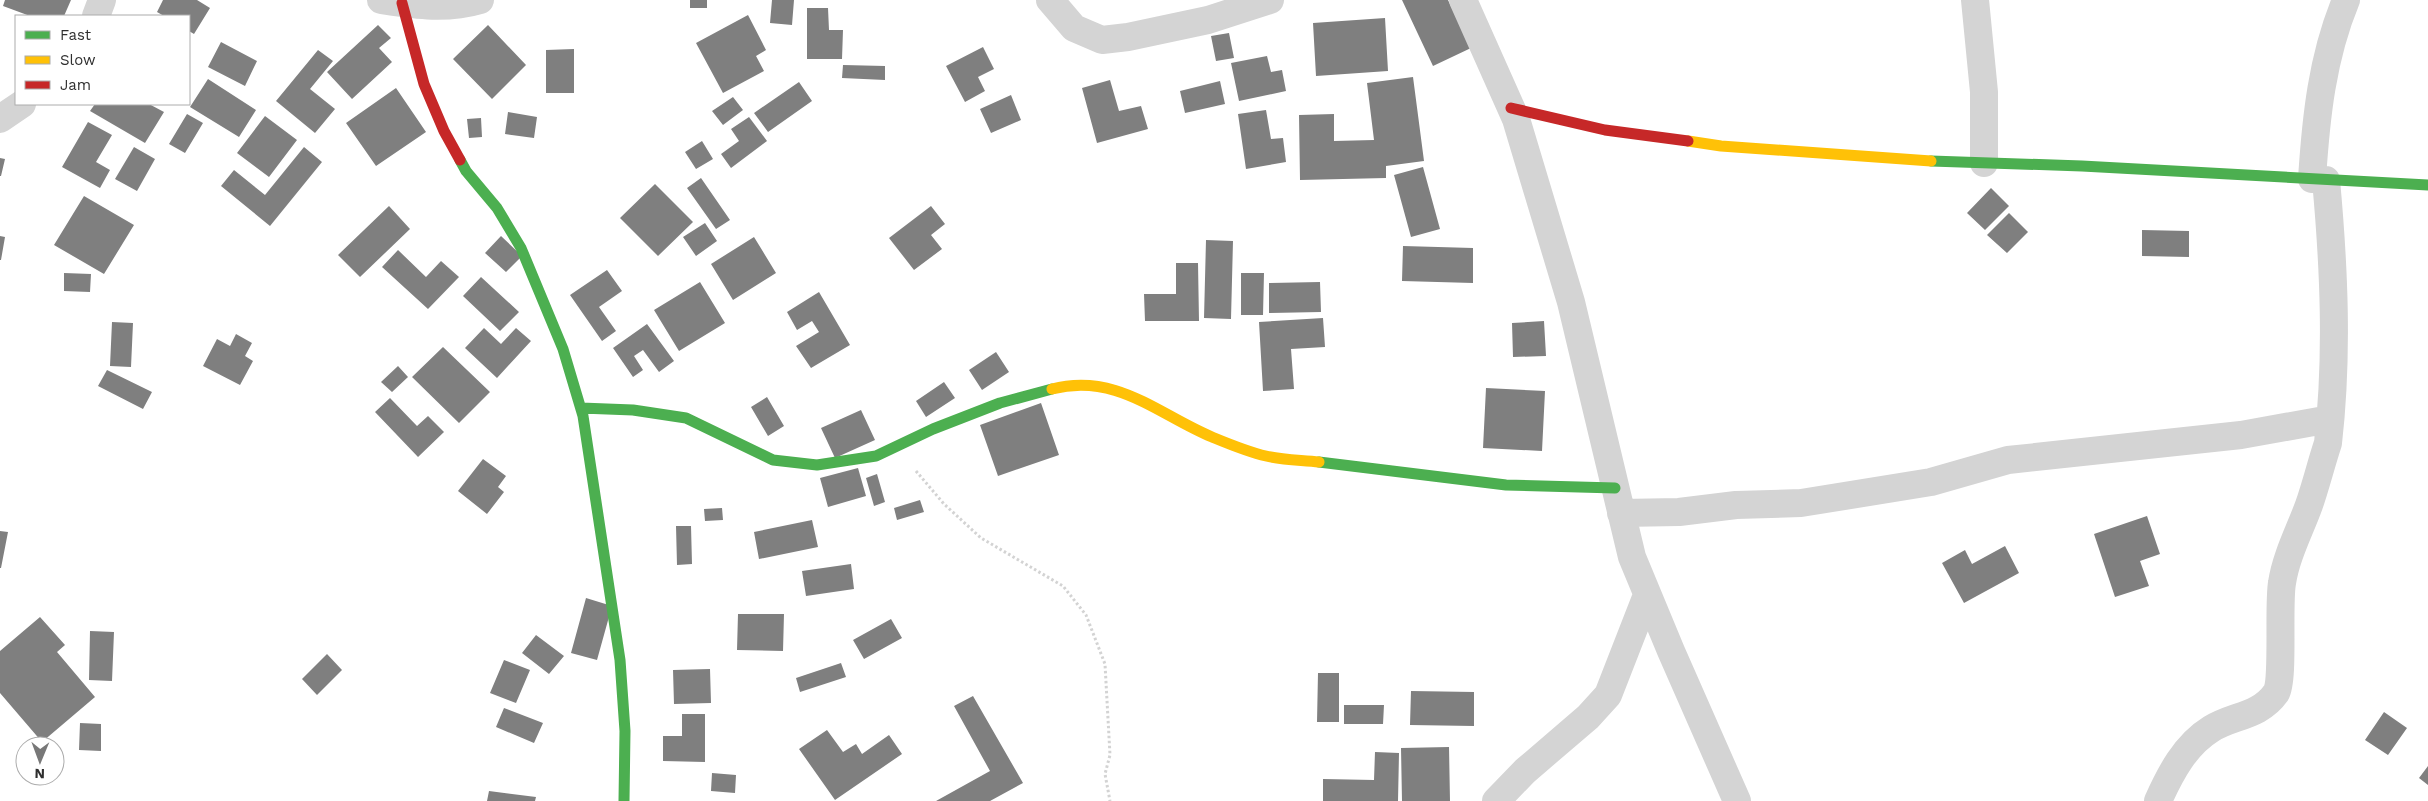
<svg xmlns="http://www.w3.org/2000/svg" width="2428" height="801" font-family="'Work Sans',sans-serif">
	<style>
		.building { fill: #7f7f7f }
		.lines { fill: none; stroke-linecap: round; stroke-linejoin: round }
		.path { stroke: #d3d3d3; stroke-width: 3; stroke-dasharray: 2.5 2.5; stroke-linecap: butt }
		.street { stroke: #d4d4d4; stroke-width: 28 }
		.fast { stroke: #4caf50; stroke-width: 11 }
		.slow { stroke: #ffc107; stroke-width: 11 }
		.jam { stroke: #c62828; stroke-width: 11 }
	</style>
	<rect width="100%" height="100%" fill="#fff"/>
	<!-- building -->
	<path class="building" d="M5,0H71L64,16H30L3,6Z
		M163,0H197L210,8L194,34L189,31V16H164L157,12Z
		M690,0H707V8H690Z
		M772,0H794L792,25L770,23Z
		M1402,0H1448L1471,48L1433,66Z
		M807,8H828L829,30H843L842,59H807Z
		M748,15L766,50L756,56L764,71L723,93L696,43Z
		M1385,18L1388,71L1316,76L1313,23Z
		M378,25L391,38L379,48L392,62L352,99L327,72Z
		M488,25L526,65L492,99L453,59Z
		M1229,33L1234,58L1216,61L1211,36Z
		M221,42L257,61L245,86L208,67Z
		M983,47L994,69L978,77L985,91L965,102L946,66Z
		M574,49V93H546V50Z
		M318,50L333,61L310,89L335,109L315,133L276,101Z
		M1267,56L1271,72L1282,70L1286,91L1239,101L1231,63Z
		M843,65L885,66V80L842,78Z
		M1413,77L1424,161L1386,166V178L1300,180L1299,115L1334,114V141L1374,140L1367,83Z
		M208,79L256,110L239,137L190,107Z
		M1110,80L1119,111L1141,106L1148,129L1097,143L1082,88Z
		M1220,81L1225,104L1185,113L1180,91Z
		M799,82L812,101L768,132L754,113Z
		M396,88L426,132L376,166L346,123Z
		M1011,95L1021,120L991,133L980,109Z
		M733,97L743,110L723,125L712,111Z
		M95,104H149L164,112L145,143L90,111Z
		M1266,110L1271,139L1283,138L1286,162L1246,169L1238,114Z
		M508,112L537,117L534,138L505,134Z
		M187,114L203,123L185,153L169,144Z
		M265,116L297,140L269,177L237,153Z
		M749,117L767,141L731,168L721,154L739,141L731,129Z
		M481,118L482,137L469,138L467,119Z
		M88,122L112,135L96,162L110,170L100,188L62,167Z
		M702,141L713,159L696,169L685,152Z
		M134,147L155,159L137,191L115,179Z
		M304,147L322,162L270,226L221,186L234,170L265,195Z
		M0,158L5,159L1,176H0Z
		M1423,167L1440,229L1411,237L1394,175Z
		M701,178L730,220L716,229L687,188Z
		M655,184L693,222L658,256L620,218Z
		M1991,188L2009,206L1985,230L1967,213Z
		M84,196L134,225L104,274L54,245Z
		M389,206L410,229L360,277L338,255Z
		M931,206L945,224L931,235L942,249L914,270L889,238Z
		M2009,213L2028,232L2007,253L1987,235Z
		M705,223L717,241L696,256L683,237Z
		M2142,230L2189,231V257L2142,256Z
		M0,236L5,237L1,260H0Z
		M501,236L522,256L506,272L485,253Z
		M754,237L776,273L733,300L711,264Z
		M1206,240L1233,241L1231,319L1204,318Z
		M1403,246L1473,248V283L1402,281Z
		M398,250L426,277L441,261L459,277L428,309L382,267Z
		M1176,263H1198L1199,321H1145L1144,294H1176Z
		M607,270L622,291L599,307L616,331L602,341L570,295Z
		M64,273L91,274L90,292L64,291Z
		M1241,273H1264L1263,315H1241Z
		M481,277L519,312L500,331L463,296Z
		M700,282L725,323L679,351L654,310Z
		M1320,282L1321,312L1269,313V283Z
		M819,292L850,345L811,368L796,346L819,332L812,321L797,330L787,312Z
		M1323,318L1325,347L1291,349L1294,389L1263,391L1259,322Z
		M1544,321L1546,356L1513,357L1512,323Z
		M112,322L133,323L131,367L110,366Z
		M647,324L674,361L659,372L643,350L634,356L643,370L633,377L613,348Z
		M484,328L501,344L516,328L531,341L497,378L465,348Z
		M236,334L252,343L245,356L253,361L240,385L203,366L217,339L230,346Z
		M443,347L490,392L459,423L412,377Z
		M996,352L1009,372L982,390L969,370Z
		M398,366L408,377L392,392L381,382Z
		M107,370L152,392L143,409L98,386Z
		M944,382L955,398L926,417L916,401Z
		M1486,388L1545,391L1542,451L1483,448Z
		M767,397L784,426L768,436L751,407Z
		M390,398L417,426L428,416L444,432L418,457L375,412Z
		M1041,403L1059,455L998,476L980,425Z
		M861,410L875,440L835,458L821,428Z
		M483,459L506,476L498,487L504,492L487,514L458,491Z
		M858,468L866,496L828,507L820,478Z
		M877,474L885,502L874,506L866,478Z
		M920,500L924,512L897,520L894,508Z
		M722,508L723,520L705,521L704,509Z
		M2147,516L2160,554L2140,561L2149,586L2115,597L2094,534Z
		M812,520L818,547L759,559L754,532Z
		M676,526H691L692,564L677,565Z
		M0,531L8,532L1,568H0Z
		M2005,546L2019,573L1964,603L1942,563L1965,550L1972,564Z
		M851,564L854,589L806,596L802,571Z
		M586,598L612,606L597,660L571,653Z
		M738,614H784L783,651L737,650Z
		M40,617L65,645L57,652L95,697L42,742L0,693V651Z
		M891,619L902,638L864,659L853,640Z
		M90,631L114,632L112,681L89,680Z
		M536,635L564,656L549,674L522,653Z
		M327,654L342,670L317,695L302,679Z
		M504,660L530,670L516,703L490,693Z
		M841,663L846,677L800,692L796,678Z
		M710,669L711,703L674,704L673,670Z
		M1318,673H1339V722H1317Z
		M1411,691L1474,692V726L1410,725Z
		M973,696L1023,783L990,801H936L990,771L954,706Z
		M1344,705H1384L1383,724H1344Z
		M504,708L543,723L534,743L496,727Z
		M2384,712L2407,728L2388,755L2365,740Z
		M682,714H705V762L663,761V736H682Z
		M80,723L101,724V751L79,750Z
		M827,730L843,752L856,744L862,754L889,735L902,754L835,800L799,749Z
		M1449,747L1450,801H1402L1401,748Z
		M1375,752L1399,753L1398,801H1323V779L1374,780Z
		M2428,766V785L2419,778Z
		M712,773L736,775L735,793L711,791Z
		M489,791L536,797L535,801H487Z"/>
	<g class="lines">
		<!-- path -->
		<path class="path" d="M916,471L944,504L981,538L1063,586L1086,615L1105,664L1110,755L1105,774L1110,801"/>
		<!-- street -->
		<path class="street" d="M381,0C415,5 446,10 480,0
			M1050,0L1074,28L1102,40L1128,37L1208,20L1270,0
			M1463,0L1516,119L1571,302L1632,557L1671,651L1737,801
			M1975,0L1984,92V163
			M96,16L102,0
			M0,119L22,104
			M2312,179C2316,117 2322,58 2346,0
			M1621,513L1679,512L1736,505L1801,503L1931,482L2008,460L2241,435L2330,419
			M1496,801L1525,771L1588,717L1608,695L1647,595
			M2158,801C2170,774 2185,745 2211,729C2233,715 2259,717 2276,693C2284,680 2278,605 2282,583C2286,556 2300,530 2309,505C2316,485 2321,464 2328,443C2338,356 2334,267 2326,180"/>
		<!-- fast -->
		<path class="fast" d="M460,160L466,171L497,208L521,248L563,349L583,416L620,660L625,731L624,801
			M1931,161L2082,166L2428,185
			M581,408L633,410L686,418L773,460L817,465L876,456L933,429L1000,403L1052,389
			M1319,462L1506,485L1615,488"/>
		<!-- slow -->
		<path class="slow" d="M1688,141L1721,146L1931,161
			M1052,389C1116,372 1159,415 1212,437C1229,444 1248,452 1266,456C1283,460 1302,460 1319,462"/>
		<!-- jam -->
		<path class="jam" d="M402,3L424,84L444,131L460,160
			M1511,108L1605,130L1688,141"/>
	</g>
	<!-- legend -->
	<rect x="15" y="15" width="175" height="90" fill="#ffffff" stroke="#acacac"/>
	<rect x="25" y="31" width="25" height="8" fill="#4caf50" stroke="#acacac"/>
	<text x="60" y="40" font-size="15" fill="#2f2f2f">Fast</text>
	<rect x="25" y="56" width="25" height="8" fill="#ffc107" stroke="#acacac"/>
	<text x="60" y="65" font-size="15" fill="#2f2f2f">Slow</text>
	<rect x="25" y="81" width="25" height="8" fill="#c62828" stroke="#acacac"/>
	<text x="60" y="90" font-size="15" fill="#2f2f2f">Jam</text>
	<!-- north arrow -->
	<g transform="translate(40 761) rotate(181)"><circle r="24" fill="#ffffff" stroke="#acacac"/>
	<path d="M0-4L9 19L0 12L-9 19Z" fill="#787878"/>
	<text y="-8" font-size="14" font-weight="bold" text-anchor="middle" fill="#2f2f2f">N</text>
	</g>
</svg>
